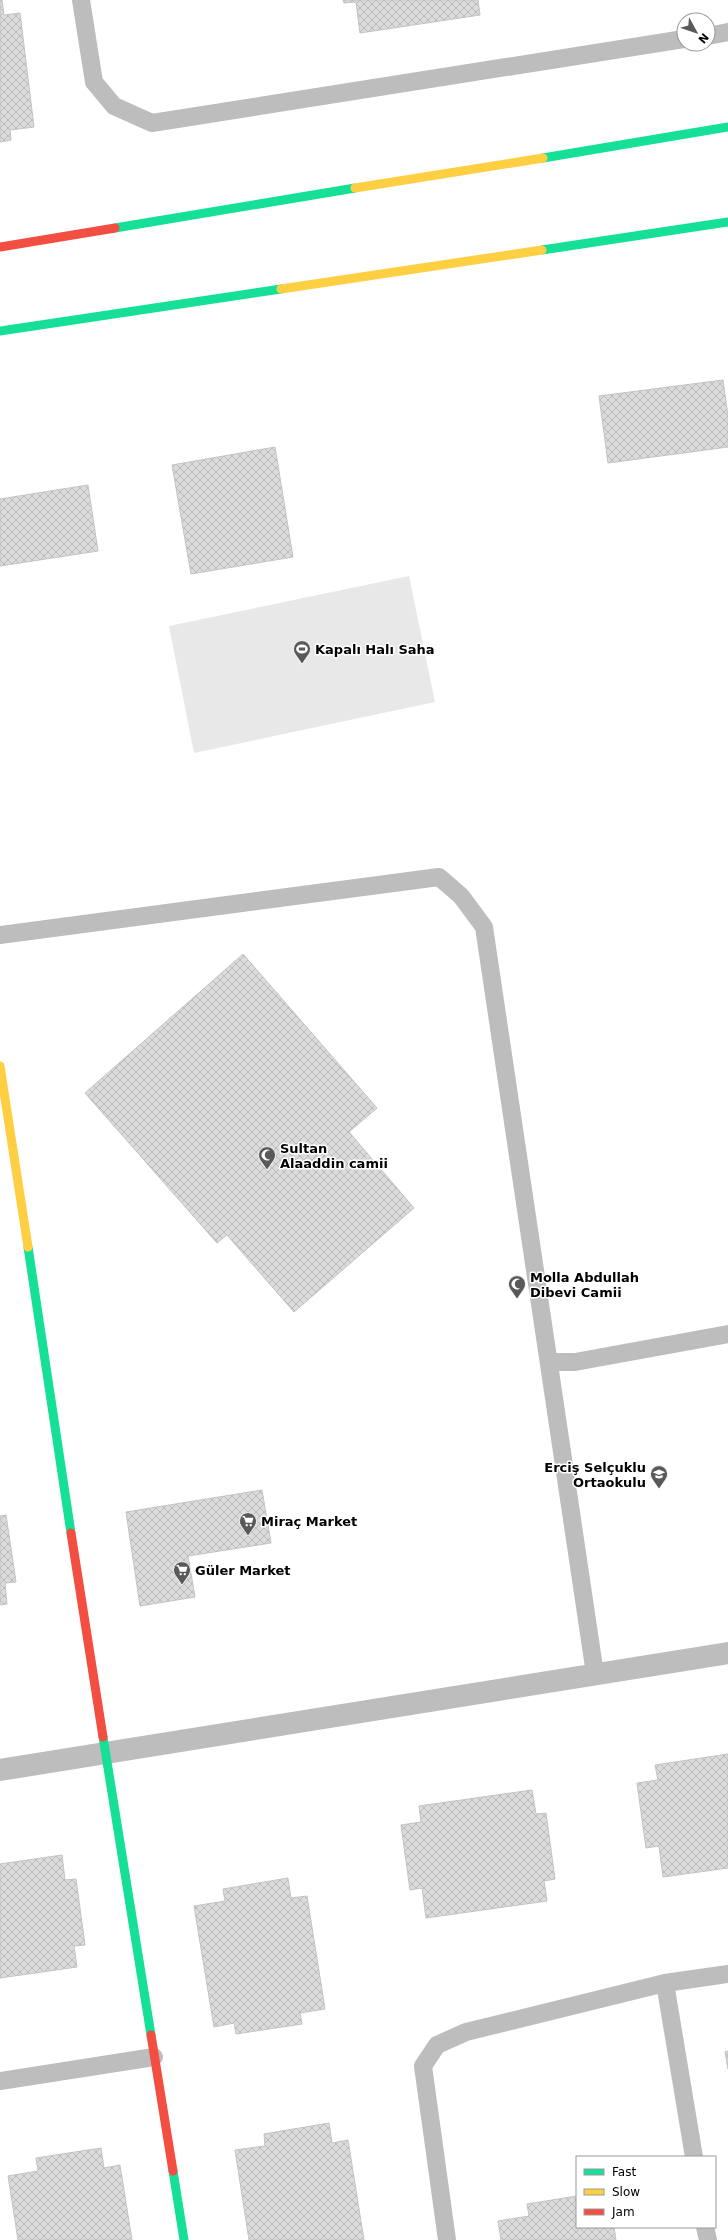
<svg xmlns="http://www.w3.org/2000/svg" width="728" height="2240" font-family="'DejaVu Sans',sans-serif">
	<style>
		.pitch { fill: #e8e8e8 }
		.building { fill: url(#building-cross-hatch); stroke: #c3c3c3 }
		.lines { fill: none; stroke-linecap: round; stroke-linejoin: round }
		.lane { stroke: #bdbdbd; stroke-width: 18 }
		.street { stroke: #bdbdbd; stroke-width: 22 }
		.fast { stroke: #16e098; stroke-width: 9 }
		.slow { stroke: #ffcf43; stroke-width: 9 }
		.jam { stroke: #f24e42; stroke-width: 9 }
		.labels { text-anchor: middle; stroke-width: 3; stroke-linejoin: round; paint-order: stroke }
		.poi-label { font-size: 13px; font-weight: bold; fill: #000; stroke: #fff; text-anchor: start }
	</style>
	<defs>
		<pattern id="building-cross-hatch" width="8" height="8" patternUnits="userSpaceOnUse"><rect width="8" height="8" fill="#dbdbdb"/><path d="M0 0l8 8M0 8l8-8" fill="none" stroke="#bababa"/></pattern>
	</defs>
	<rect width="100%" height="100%" fill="#fff"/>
	<!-- pitch -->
	<path class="pitch" d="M409,576L435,702L194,753L169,626Z"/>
	<!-- building -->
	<path class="building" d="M0,0H2L4,15L20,13L34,127L10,130L11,140L0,142Z
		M343,0H478L480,15L360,33L356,2L344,3Z
		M723,380L728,416V447L608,463L599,396Z
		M275,447L293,557L191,574L172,465Z
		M88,485L98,551L0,566V499Z
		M243,954L377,1108L349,1132L414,1208L294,1312L227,1235L217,1243L85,1093Z
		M262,1490L271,1543L188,1556L195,1597L140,1606L126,1512Z
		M6,1515L16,1582L5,1583L7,1604L0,1605V1516Z
		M728,1754V1868L663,1877L659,1846L646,1848L637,1783L658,1780L655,1765Z
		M532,1790L536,1814L546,1813L555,1879L544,1881L547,1901L426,1918L422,1888L410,1890L401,1825L421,1822L419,1806Z
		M62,1855L65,1880L76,1879L85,1945L74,1946L77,1967L0,1978V1864Z
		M288,1878L291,1898L307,1896L325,2009L300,2013L302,2024L236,2034L234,2023L214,2027L194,1906L225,1901L223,1889Z
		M728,2051V2069L725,2052Z
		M329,2123L332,2143L348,2140L364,2240H249L235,2150L265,2146L264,2134Z
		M101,2148L104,2168L120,2165L132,2240H18L8,2176L38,2171L36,2158Z
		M577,2196V2227H614L616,2240H501L498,2221L529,2216L527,2204Z"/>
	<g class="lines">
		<!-- lane -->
		<path class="lane" d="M81,0L94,82L114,106L152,123L684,39
			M708,36L728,32
			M0,935L439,877L461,896L484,927L595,1674
			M549,1362H575L728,1334
			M665,1983L694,2157
			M0,2081L154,2057
			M705,2227L708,2240
			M447,2240L423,2066L437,2045L466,2032L665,1983L728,1974"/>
		<!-- street -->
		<path class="street" d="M0,1770L728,1653"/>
		<!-- fast -->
		<path class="fast" d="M543,158L728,127
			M115,228L355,188
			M542,250L728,222
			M0,331L281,289
			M28,1247L71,1533
			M103,1737L151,2035
			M173,2171L184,2240"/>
		<!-- slow -->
		<path class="slow" d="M355,188L543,158
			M281,289L542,250
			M0,1066L28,1247"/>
		<!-- jam -->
		<path class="jam" d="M0,247L115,228
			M71,1533L103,1737
			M151,2035L173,2171"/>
	</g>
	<!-- icons -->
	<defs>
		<g id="stadium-pin" transform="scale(0.9)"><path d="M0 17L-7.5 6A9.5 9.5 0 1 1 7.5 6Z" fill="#595959" stroke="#fff"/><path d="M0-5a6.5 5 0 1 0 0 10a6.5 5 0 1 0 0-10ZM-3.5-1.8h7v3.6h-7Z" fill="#fff"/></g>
		<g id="mosque-pin" transform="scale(0.9)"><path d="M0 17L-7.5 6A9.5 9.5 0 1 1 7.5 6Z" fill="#595959" stroke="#fff"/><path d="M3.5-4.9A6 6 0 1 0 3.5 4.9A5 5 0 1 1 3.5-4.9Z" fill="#fff"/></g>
		<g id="school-pin" transform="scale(0.9)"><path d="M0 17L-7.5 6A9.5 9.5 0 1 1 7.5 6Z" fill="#595959" stroke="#fff"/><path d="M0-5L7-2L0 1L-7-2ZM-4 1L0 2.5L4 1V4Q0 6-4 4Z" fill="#fff"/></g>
		<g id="supermarket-pin" transform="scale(0.9)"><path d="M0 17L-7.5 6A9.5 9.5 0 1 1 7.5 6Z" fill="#595959" stroke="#fff"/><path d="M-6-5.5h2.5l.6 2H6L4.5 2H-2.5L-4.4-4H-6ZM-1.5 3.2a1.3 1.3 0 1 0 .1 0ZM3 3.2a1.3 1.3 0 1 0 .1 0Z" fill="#fff"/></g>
	</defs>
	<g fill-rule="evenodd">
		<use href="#stadium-pin" x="302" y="649"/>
		<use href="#mosque-pin" x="267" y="1155"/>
		<use href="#mosque-pin" x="517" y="1284"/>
		<use href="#school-pin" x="659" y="1474"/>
		<use href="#supermarket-pin" x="248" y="1521"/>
		<use href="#supermarket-pin" x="182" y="1570"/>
	</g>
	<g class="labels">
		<!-- poi labels -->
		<g class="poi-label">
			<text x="315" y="654">Kapalı Halı Saha</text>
			<text x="280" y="1153">Sultan<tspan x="280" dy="15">Alaaddin camii</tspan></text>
			<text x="530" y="1282">Molla Abdullah<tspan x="530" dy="15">Dibevi Camii</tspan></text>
			<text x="646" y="1472" text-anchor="end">Erciş Selçuklu<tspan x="646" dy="15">Ortaokulu</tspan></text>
			<text x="261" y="1526">Miraç Market</text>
			<text x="195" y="1575">Güler Market</text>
		</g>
	</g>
	<!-- legend -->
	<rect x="576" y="2156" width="140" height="72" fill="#ffffff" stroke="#999999"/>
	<rect x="584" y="2169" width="20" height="6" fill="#16e098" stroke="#999999"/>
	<text x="612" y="2176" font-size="12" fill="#000000">Fast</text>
	<rect x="584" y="2189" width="20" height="6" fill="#ffcf43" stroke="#999999"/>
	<text x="612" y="2196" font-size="12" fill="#000000">Slow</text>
	<rect x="584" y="2209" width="20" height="6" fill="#f24e42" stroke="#999999"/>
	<text x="612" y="2216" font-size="12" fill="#000000">Jam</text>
	<!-- north arrow -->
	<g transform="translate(696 32) rotate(130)"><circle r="19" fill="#ffffff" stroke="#999999"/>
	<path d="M0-3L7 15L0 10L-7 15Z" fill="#595959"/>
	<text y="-6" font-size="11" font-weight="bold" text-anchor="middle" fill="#000000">N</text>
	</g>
</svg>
